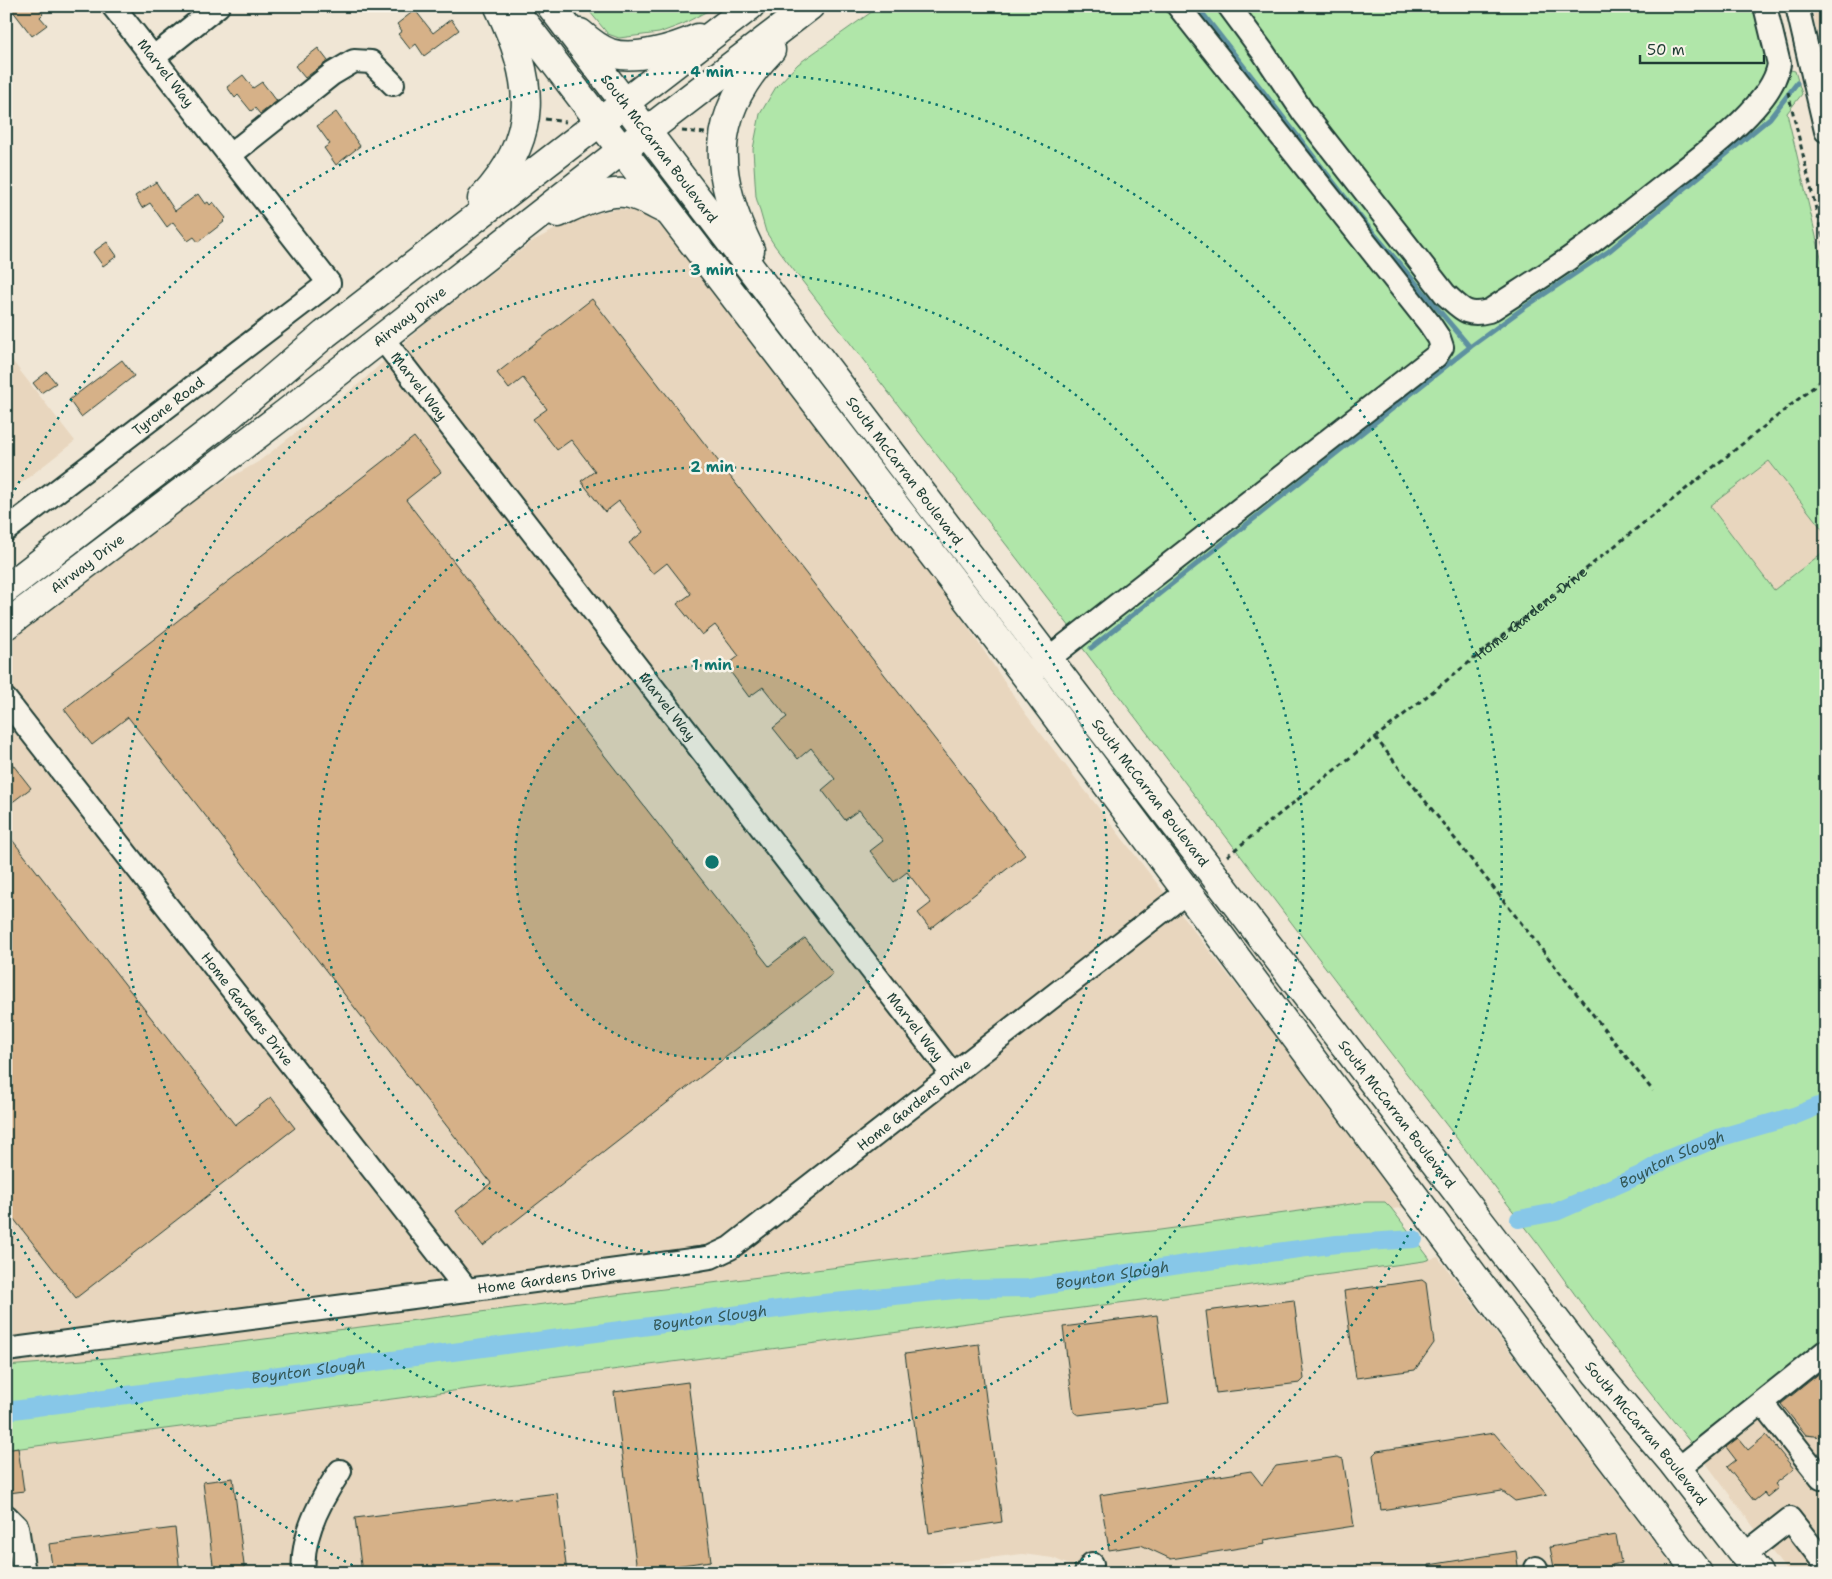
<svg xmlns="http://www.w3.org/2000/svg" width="1832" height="1579" font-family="'Shantell Sans',sans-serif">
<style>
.built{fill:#e8d6be}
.green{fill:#b0e6a9;stroke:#68926e}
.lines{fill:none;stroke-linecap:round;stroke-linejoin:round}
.stream{stroke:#5d90a0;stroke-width:5}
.canal{stroke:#87c7e8;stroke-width:18}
.building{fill:#d6b188;stroke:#1f3d34}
.minor-casing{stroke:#1f3d34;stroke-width:26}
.major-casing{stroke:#1f3d34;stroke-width:31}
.path{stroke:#1f3d34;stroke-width:3;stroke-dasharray:5 4;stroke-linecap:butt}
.minor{stroke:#f7f3e8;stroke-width:22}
.major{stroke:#f7f3e8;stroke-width:28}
.ring{fill:none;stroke:#0f766e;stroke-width:2.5;stroke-dasharray:2.5 5}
.labels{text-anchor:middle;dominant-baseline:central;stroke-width:5;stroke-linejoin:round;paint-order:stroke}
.street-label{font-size:14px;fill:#1f3d34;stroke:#f7f3e8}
.water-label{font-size:15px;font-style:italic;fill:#345958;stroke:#f7f3e8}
.centre{fill:#0f766e;stroke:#f7f3e8;stroke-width:2.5}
.ring-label{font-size:15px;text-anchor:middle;font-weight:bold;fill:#0f766e;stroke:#f7f3e8;stroke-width:5;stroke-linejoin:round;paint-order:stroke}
</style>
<rect width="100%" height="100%" fill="#f0e6d5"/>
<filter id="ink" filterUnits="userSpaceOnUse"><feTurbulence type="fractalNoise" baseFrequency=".02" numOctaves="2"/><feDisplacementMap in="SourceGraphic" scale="10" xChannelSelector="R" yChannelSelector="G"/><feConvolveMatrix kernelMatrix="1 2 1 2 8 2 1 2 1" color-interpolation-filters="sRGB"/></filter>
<g filter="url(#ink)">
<g class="built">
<path d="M 1812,6 L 1826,6 L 1826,71 L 1819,40 Z"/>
<path d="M 617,209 L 631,210 L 647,216 L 666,231 L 958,612 L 1025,713 L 1408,1207 L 6,1387 L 6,643 L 187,502 L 258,462 L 360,383 L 425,324 L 533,241 L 569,222 L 598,213 Z"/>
<path d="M 6,353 L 75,441 L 6,495 Z"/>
<path d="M 1769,461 L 1826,534 L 1826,550 L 1774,590 L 1710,506 Z"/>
<path d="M 1438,1257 L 1678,1573 L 1081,1573 L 1076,1568 L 1053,1558 L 1022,1554 L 863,1573 L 6,1573 L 6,1450 L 1172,1296 L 1424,1261 Z"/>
<path d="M 1826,1337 L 1826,1573 L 1788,1573 L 1691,1443 Z"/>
</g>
<g class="green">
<path d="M 585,6 L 717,6 L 683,24 L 659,33 L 619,38 L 608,34 Z"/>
<path d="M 880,6 L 1762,6 L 1786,69 L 1795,71 L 1802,94 L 1787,113 L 1826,279 L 1826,534 L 1769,461 L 1710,506 L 1774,590 L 1826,550 L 1826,1337 L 1691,1443 L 1599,1328 L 1540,1246 L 1383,1043 L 1078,642 L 1080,640 L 775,246 L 766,232 L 756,197 L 753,149 L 760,114 L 776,87 L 798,64 Z"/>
<path d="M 1366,1202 L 1385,1202 L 1391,1208 L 1430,1259 L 1424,1261 L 1172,1296 L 6,1450 L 6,1366 L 121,1357 L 951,1253 L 1160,1230 Z"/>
</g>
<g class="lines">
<g class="stream">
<path d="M 1197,6 L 1365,223 L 1470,347"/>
<path d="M 1091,648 L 1470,347 L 1525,307 L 1609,251 L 1770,118 L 1797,83"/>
</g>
<g class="canal">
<path id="s1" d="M 1519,1219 L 1556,1212 L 1640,1175 L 1667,1159 L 1718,1138 L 1794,1116 L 1826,1103"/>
<path id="s2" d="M 6,1411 L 824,1303 L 965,1289 L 1029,1288 L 1186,1264 L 1337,1244 L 1414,1239"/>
</g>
</g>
<g class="building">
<path d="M 9,6 L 37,6 L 43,14 L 40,17 L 47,25 L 32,36 Z"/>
<path d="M 415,10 L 433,33 L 451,19 L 459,30 L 424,56 L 416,44 L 410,49 L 398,34 L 402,31 L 397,24 Z"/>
<path d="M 318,48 L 328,61 L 305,78 L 295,66 Z"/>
<path d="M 243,75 L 253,88 L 262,82 L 277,101 L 260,114 L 255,108 L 251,111 L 238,95 L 235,98 L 227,87 Z"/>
<path d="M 336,112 L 360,146 L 336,165 L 324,148 L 330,144 L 317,126 Z"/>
<path d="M 156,182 L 175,211 L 198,194 L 205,204 L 208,202 L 210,205 L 213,202 L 226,218 L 223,221 L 224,222 L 198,242 L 194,237 L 188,241 L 173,222 L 167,227 L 150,203 L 142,208 L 135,196 Z"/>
<path d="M 107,242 L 117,256 L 103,266 L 93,252 Z"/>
<path d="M 592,299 L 1025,855 L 930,929 L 918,913 L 931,903 L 907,872 L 894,882 L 870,851 L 883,841 L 859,810 L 845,820 L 822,790 L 835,779 L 811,748 L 798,759 L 773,728 L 787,717 L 763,687 L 749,697 L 726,666 L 739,656 L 715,625 L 702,635 L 677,604 L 691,594 L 667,563 L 653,574 L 629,543 L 643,532 L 619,501 L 605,512 L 581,481 L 595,471 L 571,440 L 557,450 L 533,419 L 547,409 L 523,378 L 509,389 L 497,373 Z"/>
<path d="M 122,360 L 134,376 L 81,417 L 69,400 Z"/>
<path d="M 47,372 L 56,383 L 41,393 L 33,383 Z"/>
<path d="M 414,437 L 441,472 L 406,500 L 551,687 L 769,966 L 805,938 L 833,974 L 483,1246 L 456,1211 L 491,1183 L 201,810 L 128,717 L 92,745 L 64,709 Z"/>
<path d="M 6,756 L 31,788 L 6,807 Z"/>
<path d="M 6,832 L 235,1125 L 271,1097 L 295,1128 L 76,1298 L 6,1209 Z"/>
<path d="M 1422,1280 L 1426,1283 L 1434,1343 L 1415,1370 L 1356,1378 L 1344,1291 Z"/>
<path d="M 1294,1300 L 1304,1379 L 1300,1383 L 1216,1393 L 1206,1311 Z"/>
<path d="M 1157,1315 L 1169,1404 L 1078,1415 L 1074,1412 L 1063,1327 Z"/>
<path d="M 979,1344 L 1002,1522 L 929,1533 L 905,1354 Z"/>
<path d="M 1826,1368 L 1826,1433 L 1821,1437 L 1806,1435 L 1781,1404 Z"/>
<path d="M 688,1382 L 711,1561 L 637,1571 L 614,1392 Z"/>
<path d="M 1494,1433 L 1547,1495 L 1515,1501 L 1502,1491 L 1381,1510 L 1373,1455 L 1377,1451 Z"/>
<path d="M 1766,1435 L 1794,1469 L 1775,1484 L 1778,1488 L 1767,1497 L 1764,1493 L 1754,1501 L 1727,1467 L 1736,1460 L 1726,1447 L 1738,1438 L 1748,1450 Z"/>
<path d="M 18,1448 L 24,1491 L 9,1493 L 6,1471 L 6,1450 Z"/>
<path d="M 1337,1457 L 1343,1459 L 1354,1526 L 1264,1540 L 1265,1544 L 1171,1559 L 1141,1545 L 1109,1550 L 1100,1495 L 1251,1471 L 1262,1485 L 1276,1466 Z"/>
<path d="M 233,1478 L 245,1573 L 214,1573 L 203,1482 Z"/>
<path d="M 557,1493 L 567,1573 L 362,1573 L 355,1518 Z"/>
<path d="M 175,1528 L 180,1573 L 53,1573 L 49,1544 Z"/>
<path d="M 1616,1535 L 1621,1563 L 1612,1565 L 1613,1573 L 1555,1573 L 1550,1547 Z"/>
<path d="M 1516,1551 L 1519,1573 L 1429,1573 L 1429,1565 Z"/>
</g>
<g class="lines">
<g class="minor-casing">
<g id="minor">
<path d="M 1229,6 L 1263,52 L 1303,112 L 1445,294 C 1462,309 1466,317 1489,311 C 1521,290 1554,270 1585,247 C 1612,227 1639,205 1666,184 C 1698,158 1773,106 1779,64 L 1765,6"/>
<path d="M 1797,6 L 1826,131"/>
<path d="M 154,57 L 218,6"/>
<path d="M 230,155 L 332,74 L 354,61 L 371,62 L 393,84"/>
<path id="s4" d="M 382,338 L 953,1075"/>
<path id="s5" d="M 6,530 L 329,283 L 113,6"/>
<path d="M 1035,669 L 1436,356 L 1442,347 L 1439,338 L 1429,323 L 1178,6"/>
<path id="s6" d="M 6,700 L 467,1290 L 699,1259 L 711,1257 L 730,1248 L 1188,891"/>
<path d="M 6,1350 L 467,1290"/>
<path d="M 1762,1403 L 1821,1478"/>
<path d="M 1678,1469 L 1826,1351"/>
<path d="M 6,1516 L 17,1527 L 24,1573"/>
<path d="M 1744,1555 L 1790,1519 L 1826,1565"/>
<path d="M 1536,1568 L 1537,1573"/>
<path d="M 304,1573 C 300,1538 321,1499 340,1471"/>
<path d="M 1086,1573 L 1092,1564"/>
</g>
</g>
<g class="major-casing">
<g id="major">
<path d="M 511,6 L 1026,676 L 1541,1366 L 1698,1573"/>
<path id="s7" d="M 551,6 L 1048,659 L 1597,1374 L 1672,1462 L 1758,1573"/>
<path d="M 580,33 C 589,41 599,49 610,53 C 635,61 675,48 698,38"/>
<path d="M 482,199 C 541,136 534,80 499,7"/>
<path d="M 558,213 C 578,204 602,191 625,193 C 639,195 655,205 668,211"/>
<path d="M 750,250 C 713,174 708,115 771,50"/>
<path d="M 6,589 L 222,422 L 325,334 L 750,6"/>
<path id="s8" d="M 6,625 L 286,413 L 622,150 L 810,6"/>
</g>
</g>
<g class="path">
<path d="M 1788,92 L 1826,251"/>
<path d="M 545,119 L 566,122"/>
<path d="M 682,131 L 705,133"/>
<path d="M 1375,737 L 1653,1091"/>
<path id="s3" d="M 1227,856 L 1826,377"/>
</g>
<use href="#minor" class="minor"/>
<use href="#major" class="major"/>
</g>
</g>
<circle cx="712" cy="862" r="197" fill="#0f766e" fill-opacity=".12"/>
<g class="ring">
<circle cx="712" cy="862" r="197"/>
<circle cx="712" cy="862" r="395"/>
<circle cx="712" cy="862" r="592"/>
<path d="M366 1572A790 790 0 0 1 8 1221M8 503A790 790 0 1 1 1058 1572"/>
</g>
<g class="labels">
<g class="street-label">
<text transform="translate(166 73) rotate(52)">Marvel Way</text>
<text stroke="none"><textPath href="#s7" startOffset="179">South McCarran Boulevard</textPath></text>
<text stroke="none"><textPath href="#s8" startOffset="508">Airway Drive</textPath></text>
<text stroke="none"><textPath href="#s4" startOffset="61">Marvel Way</textPath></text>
<text stroke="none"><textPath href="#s5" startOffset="204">Tyrone Road</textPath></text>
<text stroke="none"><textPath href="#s7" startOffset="584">South McCarran Boulevard</textPath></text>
<text stroke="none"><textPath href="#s8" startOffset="102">Airway Drive</textPath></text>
<text stroke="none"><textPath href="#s3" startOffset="389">Home Gardens Drive</textPath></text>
<text stroke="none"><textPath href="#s4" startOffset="466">Marvel Way</textPath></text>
<text stroke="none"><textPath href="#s7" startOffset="989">South McCarran Boulevard</textPath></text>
<text stroke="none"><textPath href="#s6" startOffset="392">Home Gardens Drive</textPath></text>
<text stroke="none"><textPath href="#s4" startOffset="871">Marvel Way</textPath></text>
<text stroke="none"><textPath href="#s6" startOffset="1249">Home Gardens Drive</textPath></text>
<text stroke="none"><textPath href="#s7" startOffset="1394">South McCarran Boulevard</textPath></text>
<text stroke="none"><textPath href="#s6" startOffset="829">Home Gardens Drive</textPath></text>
<text stroke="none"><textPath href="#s7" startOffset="1799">South McCarran Boulevard</textPath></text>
</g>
<g class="water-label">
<text stroke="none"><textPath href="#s1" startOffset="165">Boynton Slough</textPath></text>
<text stroke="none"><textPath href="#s2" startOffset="1115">Boynton Slough</textPath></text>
<text stroke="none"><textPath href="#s2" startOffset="710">Boynton Slough</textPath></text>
<text stroke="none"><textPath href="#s2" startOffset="305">Boynton Slough</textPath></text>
</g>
</g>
<circle cx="712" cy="862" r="8" class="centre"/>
<g class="ring-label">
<text x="712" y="77">4 min</text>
<text x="712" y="275">3 min</text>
<text x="712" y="472">2 min</text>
<text x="712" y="670">1 min</text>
</g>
<rect width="1832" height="1579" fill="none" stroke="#f7f3e8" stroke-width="25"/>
<rect x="12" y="12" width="1807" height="1554" fill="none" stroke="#1f3d34" stroke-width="2" filter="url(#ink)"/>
<path d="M1640 55v8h124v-8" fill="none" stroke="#1f3d34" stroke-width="2.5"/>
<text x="1647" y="55" font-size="15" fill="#1f3d34" stroke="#f7f3e8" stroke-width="4" paint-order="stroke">50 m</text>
</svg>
